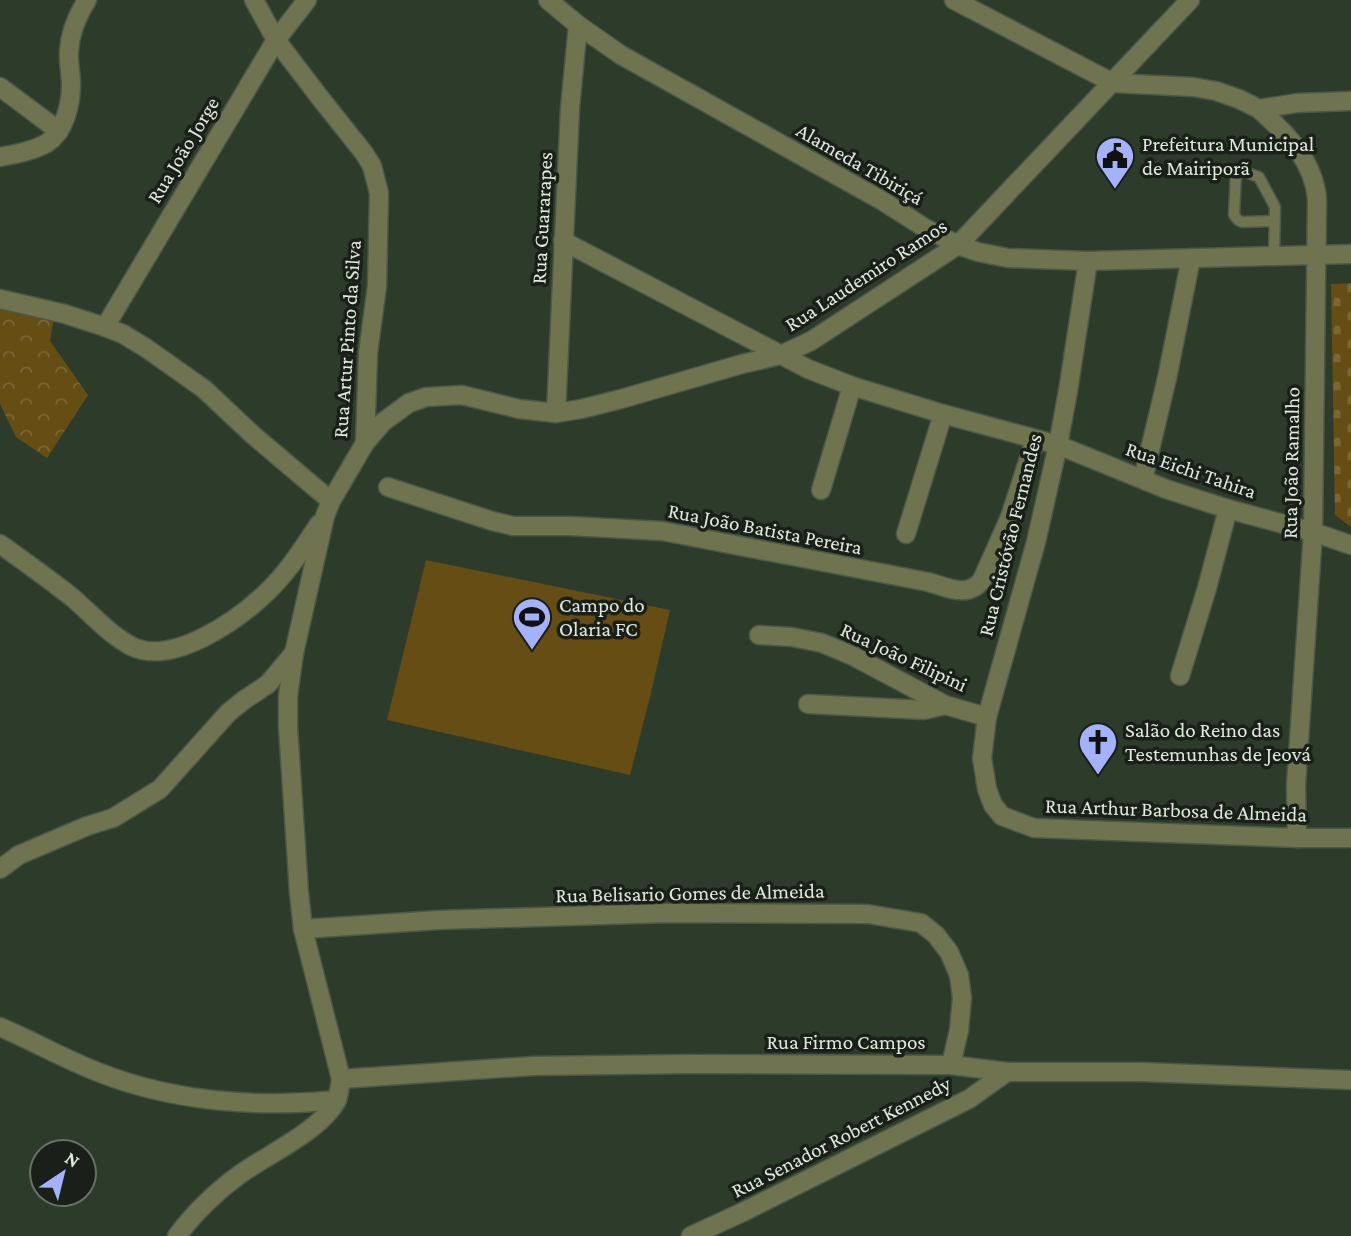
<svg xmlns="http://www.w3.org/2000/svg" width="1351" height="1236" font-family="'Crimson Pro',serif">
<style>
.forest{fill:url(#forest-crowns)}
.cemetery{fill:url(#cemetery-stones)}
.garden{fill:#654d14}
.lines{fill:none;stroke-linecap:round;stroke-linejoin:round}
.service-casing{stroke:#4a5847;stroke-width:13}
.minor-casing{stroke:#4a5847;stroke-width:21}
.service{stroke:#707350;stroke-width:10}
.minor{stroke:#707350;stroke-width:18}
.labels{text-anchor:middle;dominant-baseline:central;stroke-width:7;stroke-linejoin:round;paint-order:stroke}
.poi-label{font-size:21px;fill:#e0e9de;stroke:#1a2019;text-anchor:start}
.street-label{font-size:21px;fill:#e0e9de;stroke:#1a2019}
</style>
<defs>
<pattern id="forest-crowns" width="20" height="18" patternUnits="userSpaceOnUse" patternTransform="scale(1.75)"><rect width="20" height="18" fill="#654d14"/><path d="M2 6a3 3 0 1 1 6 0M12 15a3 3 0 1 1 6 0" fill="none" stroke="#7b6736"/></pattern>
<pattern id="cemetery-stones" width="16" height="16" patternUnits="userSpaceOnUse" patternTransform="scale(1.75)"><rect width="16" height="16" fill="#654d14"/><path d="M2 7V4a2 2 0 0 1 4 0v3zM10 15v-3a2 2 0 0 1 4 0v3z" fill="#7b6736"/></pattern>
</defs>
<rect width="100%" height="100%" fill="#2d3c2a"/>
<path class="forest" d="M 0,304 L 54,318 L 50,341 L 88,395 L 47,458 L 16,437 L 0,404 Z"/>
<path class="cemetery" d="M 1351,283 L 1351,527 L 1335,515 L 1331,284 Z"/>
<path class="garden" d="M 426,560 L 670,610 L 651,693 L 630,775 L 387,720 Z"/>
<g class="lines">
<g class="service-casing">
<path id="service" d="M 1274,257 L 1275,207 L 1259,177 L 1245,172 L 1236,173 L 1234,215 L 1238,220 L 1242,222 L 1275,221"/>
</g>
<g class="minor-casing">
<g id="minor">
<path d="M 548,0 L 578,25 L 621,55 L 881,200 L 925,228 L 958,245 L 978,252 L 1008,258 L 1088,261 L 1351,254"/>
<path d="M 954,0 L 1113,83 L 1193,87 L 1216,91 L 1239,99 L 1259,109 L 1297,103 L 1351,101"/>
<path d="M 0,87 L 59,131"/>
<path d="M 1259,109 C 1286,133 1314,161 1317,199 L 1313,532 L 1296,785 L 1297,838"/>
<path d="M 0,157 C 16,154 33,151 47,143 C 65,131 71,104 71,84 C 71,73 68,62 69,51 C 70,32 77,16 87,0"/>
<path d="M 563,241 L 808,369 L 852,386 L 943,414 L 1058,445 L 1166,489 L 1228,509 L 1313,532 L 1351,545"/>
<path d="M 1088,261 L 1068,391 L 1058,445 L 1036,542 L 987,717 L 982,758 L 987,789 L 993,805 L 1002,816 L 1034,828 L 1297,838 L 1351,838"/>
<path d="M 0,299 L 65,314 L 105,327 L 123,334 L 146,348 L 204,389 L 253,435 L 331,501"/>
<path d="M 105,327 L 276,40 L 307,0"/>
<path d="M 556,413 L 570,108 L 578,25"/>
<path d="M 365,443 L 383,422 L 409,403 L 426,397 L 462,395 L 519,409 L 556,413 L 581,409 L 621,399 L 742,364 L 781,355 L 811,341 L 958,245 L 1190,0"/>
<path d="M 1143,479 L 1167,378 L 1191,258"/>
<path d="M 388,487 L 492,521 L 513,526 L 570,526 L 662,531 L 928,582 C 947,587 968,599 982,580 L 1010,517 L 1035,440"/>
<path d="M 821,490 L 852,386"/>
<path d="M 906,534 L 943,414"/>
<path d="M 0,544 C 25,562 49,579 73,598 C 91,614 109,634 131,646 C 172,667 238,620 267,592 C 288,572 303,548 319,524"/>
<path d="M 759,635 L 792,637 L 822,643 L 853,656 L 945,705 L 987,717"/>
<path d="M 1180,676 L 1207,588 L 1228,509"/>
<path d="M 808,704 L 924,710 L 945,705"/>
<path d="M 0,869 L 19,855 L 87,826 L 113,818 L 160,789 L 228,713 L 244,700 L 268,684 L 294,653"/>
<path d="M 303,929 L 439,920 L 668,913 L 868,914 L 921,923 L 936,935 L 949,952 L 959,975 L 962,998 L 959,1030 L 951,1065"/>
<path d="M 0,1027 C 35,1042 68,1061 103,1074 C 176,1102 260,1108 337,1100"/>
<path d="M 341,1079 L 533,1066 L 691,1064 L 951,1065 L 1007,1072 L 1141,1072 L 1351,1080"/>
<path d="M 177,1236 C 194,1213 216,1192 239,1175 C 265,1156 322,1130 337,1100 C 339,1094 340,1085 341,1079 L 303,929 L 299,893 L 288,727 L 288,696 L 294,653 L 325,516 L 331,501 L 365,443 L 368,353 L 377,286 L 379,193 L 372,166 L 364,153 L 321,99 L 276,40 L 254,0"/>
<path d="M 691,1236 L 745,1211 L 969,1099 L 1007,1072"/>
</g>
</g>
<use href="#service" class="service"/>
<use href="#minor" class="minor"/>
</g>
<defs>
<g id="civic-pin" transform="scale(2.0125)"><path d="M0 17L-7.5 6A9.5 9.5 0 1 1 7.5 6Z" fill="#a4b2fc" stroke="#1a2019"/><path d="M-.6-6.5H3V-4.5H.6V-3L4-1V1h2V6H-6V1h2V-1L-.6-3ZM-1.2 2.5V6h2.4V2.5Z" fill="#111"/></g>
<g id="stadium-pin" transform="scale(2.0125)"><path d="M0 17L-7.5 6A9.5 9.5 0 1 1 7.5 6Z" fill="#a4b2fc" stroke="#1a2019"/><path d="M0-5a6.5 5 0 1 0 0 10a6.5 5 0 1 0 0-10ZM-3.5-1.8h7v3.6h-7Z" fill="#111"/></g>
<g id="church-pin" transform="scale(2.0125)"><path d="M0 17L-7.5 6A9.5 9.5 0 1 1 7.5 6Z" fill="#a4b2fc" stroke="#1a2019"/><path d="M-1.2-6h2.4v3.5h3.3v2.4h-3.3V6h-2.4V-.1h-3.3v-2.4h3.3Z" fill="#111"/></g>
</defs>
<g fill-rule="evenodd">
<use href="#civic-pin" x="1115" y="156"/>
<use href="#stadium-pin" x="532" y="617"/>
<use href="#church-pin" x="1098" y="742"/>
</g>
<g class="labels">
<g class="poi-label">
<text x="1142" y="144">Prefeitura Municipal<tspan x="1142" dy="24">de Mairiporã</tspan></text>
<text x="559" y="605">Campo do<tspan x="559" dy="24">Olaria FC</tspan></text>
<text x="1125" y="730">Salão do Reino das<tspan x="1125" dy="24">Testemunhas de Jeová</tspan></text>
</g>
<g class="street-label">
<text transform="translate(183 150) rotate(-59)">Rua João Jorge</text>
<text transform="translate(860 164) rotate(30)">Alameda Tibiriçá</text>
<text transform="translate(542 218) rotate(-87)">Rua Guararapes</text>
<text transform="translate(866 275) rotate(-33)">Rua Laudemiro Ramos</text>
<text transform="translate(347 339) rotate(-86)">Rua Artur Pinto da Silva</text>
<text transform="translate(1291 463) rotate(-89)">Rua João Ramalho</text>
<text transform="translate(1191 470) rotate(19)">Rua Eichi Tahira</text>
<text transform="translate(765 529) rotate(11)">Rua João Batista Pereira</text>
<text transform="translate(1010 535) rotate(-76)">Rua Cristóvão Fernandes</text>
<text transform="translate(904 657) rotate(25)">Rua João Filipini</text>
<text transform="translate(1176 810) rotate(2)">Rua Arthur Barbosa de Almeida</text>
<text transform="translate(690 893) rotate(-1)">Rua Belisario Gomes de Almeida</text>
<text x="846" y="1042">Rua Firmo Campos</text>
<text transform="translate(841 1137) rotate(-27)">Rua Senador Robert Kennedy</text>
</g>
</g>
<g transform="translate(63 1173) rotate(35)"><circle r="33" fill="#1a2019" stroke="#697068" stroke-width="2"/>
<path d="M0-5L12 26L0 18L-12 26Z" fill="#a4b2fc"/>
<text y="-10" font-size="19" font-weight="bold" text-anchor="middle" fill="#e0e9de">N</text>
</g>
</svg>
